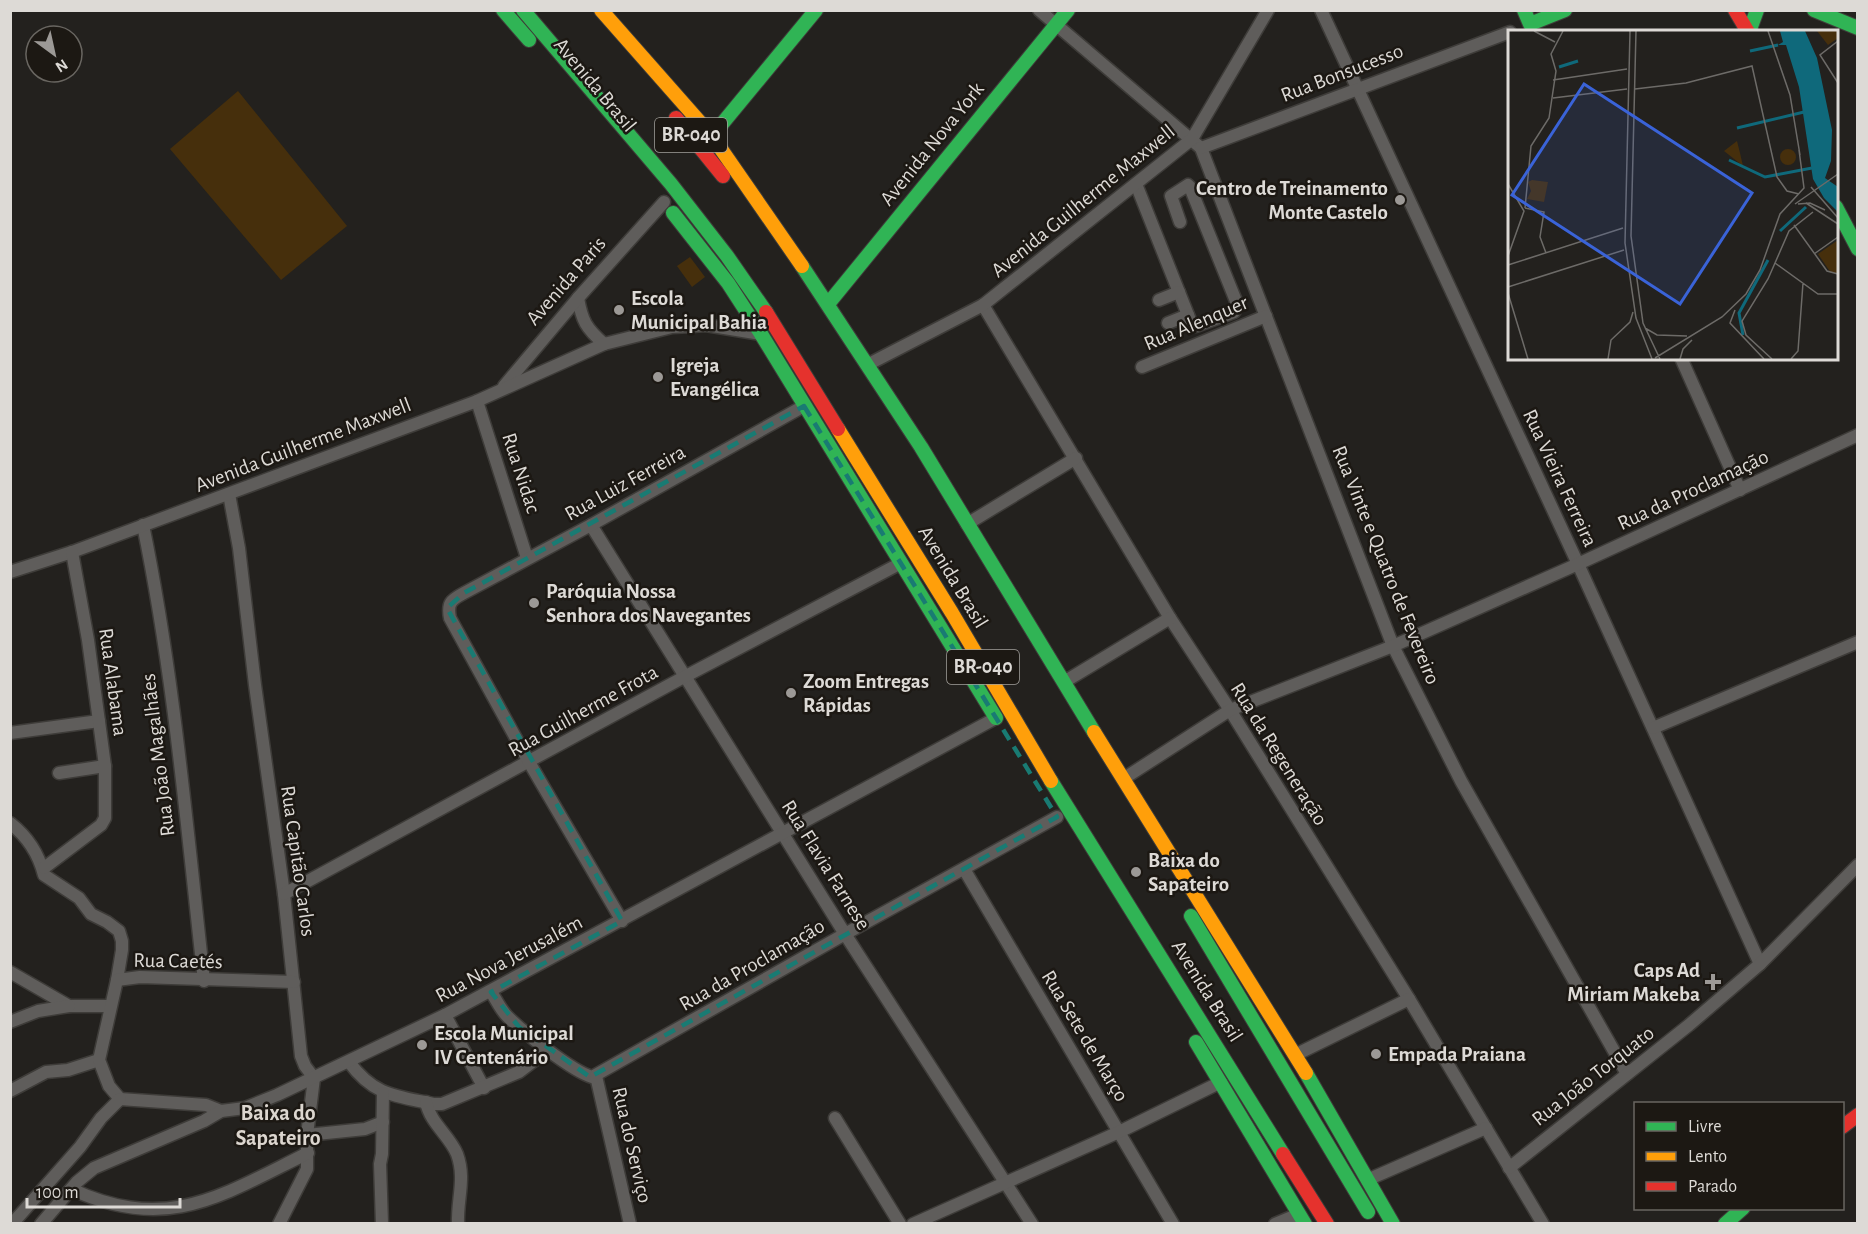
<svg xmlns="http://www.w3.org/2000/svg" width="1868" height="1234" font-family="'Alegreya Sans',sans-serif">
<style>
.green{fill:#462f0c}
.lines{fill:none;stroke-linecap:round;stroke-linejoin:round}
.street-casing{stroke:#3e3c39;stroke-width:15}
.fast-casing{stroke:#3e3c39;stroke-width:16}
.slow-casing{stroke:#3e3c39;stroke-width:16}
.jam-casing{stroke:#3e3c39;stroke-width:16}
.street{stroke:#5f5d5b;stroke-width:12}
.fast{stroke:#30b455;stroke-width:14}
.slow{stroke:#ff9f0a;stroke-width:14}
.jam{stroke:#e5322d;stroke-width:14}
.marked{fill:none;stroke:#197b73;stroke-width:4.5;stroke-dasharray:12 8;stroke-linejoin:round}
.poi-dot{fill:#9c9996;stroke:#1c1813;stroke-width:2}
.labels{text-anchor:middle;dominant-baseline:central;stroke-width:5;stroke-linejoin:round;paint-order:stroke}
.shield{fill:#1c1813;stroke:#a3a09c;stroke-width:1.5}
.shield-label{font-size:20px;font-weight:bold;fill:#dddad6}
.street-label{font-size:21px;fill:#dddad6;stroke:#1c1813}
.poi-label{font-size:21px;font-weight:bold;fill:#dddad6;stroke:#1c1813;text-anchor:start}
.neighbourhood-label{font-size:22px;font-weight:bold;fill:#dcd6cf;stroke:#1c1813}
.inset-river{fill:none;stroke:#0f697b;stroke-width:3}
.inset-road{fill:none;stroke:#6d6b68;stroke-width:1.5}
.view{fill:#3a63d8;fill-opacity:0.15;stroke:#3a63d8;stroke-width:3}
.inset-edge{fill:none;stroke:#dddad6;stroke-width:3}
</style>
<rect width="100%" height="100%" fill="#23211e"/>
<g class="green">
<path d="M 238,91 L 347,226 L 281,280 L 170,149 Z"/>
<path d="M 690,257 L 705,277 L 692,287 L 677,266 Z"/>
</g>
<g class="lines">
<g class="street-casing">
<g id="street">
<path d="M 1039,10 L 1201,148 L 1393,646 L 1461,781 L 1627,1074"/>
<path d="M 1321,10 L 1578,564 L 1760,964"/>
<path d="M 1201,148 L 1510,32"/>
<path d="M 1136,184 L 1192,325 L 1196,326 L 1234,312 L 1238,306 L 1190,187 L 1188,185 L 1171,196 L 1180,222"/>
<path d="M 578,298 C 582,321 586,328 604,344"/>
<path d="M 1159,300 L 1179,292"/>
<path d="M 983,305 L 1170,618 L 1230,710 L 1409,999 L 1543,1224"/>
<path d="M 1168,323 L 1188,315"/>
<path d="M 1681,358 L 1740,490"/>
<path d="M 867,365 L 983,305 L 1192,139 L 1268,10"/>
<path d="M 1142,367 L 1266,316"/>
<path d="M 504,386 L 578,298 L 664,202"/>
<path d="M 477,401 L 527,558"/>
<path d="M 229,494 L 239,548 L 255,685 L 284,894 L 301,1056 L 305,1066 L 314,1078 L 307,1135 L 307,1169 L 279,1224"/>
<path d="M 967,524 L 1076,458"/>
<path d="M 143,525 C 174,675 187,829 204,981"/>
<path d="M 591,525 L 845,934 L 1032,1224"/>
<path d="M 10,572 L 72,552 L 477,401 L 604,344 L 672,327 L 692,326 L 706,325 L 761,334"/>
<path d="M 1064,682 L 1170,618"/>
<path d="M 1653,728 L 1858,642"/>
<path d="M 10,733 L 99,721"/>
<path d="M 59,773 L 105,766"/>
<path d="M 1123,779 L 1230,710 L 1393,646 L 1578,564 L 1858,435"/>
<path d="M 10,823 C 28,837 39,855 44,875 L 79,898 L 91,914 L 107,922 L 119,931 L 122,941 L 122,950 L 117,980"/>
<path d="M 44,868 L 101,825 L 105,818 L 105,766 L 88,640 L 72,552"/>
<path d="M 964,869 L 1173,1224"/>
<path d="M 284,894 L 684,677 L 901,563"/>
<path d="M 622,921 L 529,762 L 450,618 C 447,603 451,600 464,593 L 591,525 L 804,406"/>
<path d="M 10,972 L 69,1006 L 110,1006"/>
<path d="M 491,992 C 496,999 500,1009 507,1016 C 523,1032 572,1071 592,1077 L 845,934 L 1057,817"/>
<path d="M 445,1015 L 484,1088"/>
<path d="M 10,1022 L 38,1011 L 69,1006"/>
<path d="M 1295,1055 L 1409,999"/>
<path d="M 349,1062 C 374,1096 396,1096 434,1104 L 442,1104 L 519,1072 L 536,1059 L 545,1046"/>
<path d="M 596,1076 L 630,1224"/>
<path d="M 10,1091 L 46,1072 L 68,1070 L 99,1060"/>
<path d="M 120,1099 L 109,1086 L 99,1060 L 117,980 L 140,977 L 294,982"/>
<path d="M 120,1099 L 206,1105 L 221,1111"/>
<path d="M 426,1102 C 430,1123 449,1135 457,1154 C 466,1179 457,1198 458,1224"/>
<path d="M 835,1118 L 900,1224"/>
<path d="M 307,1135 L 365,1129 L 383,1122"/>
<path d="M 1509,1168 L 1689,1025 L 1760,964 L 1858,865"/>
<path d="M 1367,1180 L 1486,1128"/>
<path d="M 71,1189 C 168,1234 222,1195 308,1153"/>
<path d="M 12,1224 L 80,1147 L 101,1118 L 120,1099"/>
<path d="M 41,1224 L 77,1182 L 94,1168 L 204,1121 L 221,1111 L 245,1108 L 277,1095 L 445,1015 L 996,718"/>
<path d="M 382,1224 L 380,1164 L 382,1154 L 383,1093"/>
<path d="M 913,1224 L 1119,1132 L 1221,1082"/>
<path d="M 1275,1224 L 1299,1214"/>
</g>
</g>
<g class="fast-casing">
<g id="fast">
<path d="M 503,10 L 529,40"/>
<path d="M 523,10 L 671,184 L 727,256 L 766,312"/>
<path d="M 1524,10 L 1530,24 L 1565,10"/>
<path d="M 1814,10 L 1858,28"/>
<path d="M 1749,32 L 1757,10"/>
<path d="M 712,136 L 816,10"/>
<path d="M 1836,207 L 1858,249"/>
<path d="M 673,213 L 728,283 L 761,334 L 996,718"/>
<path d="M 802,266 L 921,447 L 1094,732"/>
<path d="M 828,304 L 1068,10"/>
<path d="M 1051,781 L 1283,1154"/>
<path d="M 1191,916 L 1368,1212"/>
<path d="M 1196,1042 L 1305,1224"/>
<path d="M 1306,1073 L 1393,1224"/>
<path d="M 1725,1224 L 1743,1208"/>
</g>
</g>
<g class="slow-casing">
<g id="slow">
<path d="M 601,10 L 712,136 L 802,266"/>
<path d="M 838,429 L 952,613 L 1051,781"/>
<path d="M 1094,732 L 1306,1073"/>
</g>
</g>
<g class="jam-casing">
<g id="jam">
<path d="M 1735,10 L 1748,32"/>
<path d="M 676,118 L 723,176"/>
<path d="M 766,312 L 838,429"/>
<path d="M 1842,1127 L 1858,1115"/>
<path d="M 1283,1154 L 1327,1224"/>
</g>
</g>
<use href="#street" class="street"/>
<use href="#fast" class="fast"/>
<use href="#slow" class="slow"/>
<use href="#jam" class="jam"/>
</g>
<path class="marked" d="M 804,406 L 1057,817 L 590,1077 L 519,1027 L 491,992 L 622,921 L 447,608 L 464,593 Z"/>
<g class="poi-dot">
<circle cx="1400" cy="200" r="6"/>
<circle cx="619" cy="310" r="6"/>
<circle cx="658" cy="377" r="6"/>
<circle cx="534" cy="603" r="6"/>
<circle cx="791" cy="693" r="6"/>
<circle cx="1136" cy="872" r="6"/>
<path d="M1710 973h6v6h6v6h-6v6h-6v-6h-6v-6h6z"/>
<circle cx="422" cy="1045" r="6"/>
<circle cx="1376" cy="1054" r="6"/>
</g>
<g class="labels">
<g class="shield">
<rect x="655" y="118" width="72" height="34" rx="4.5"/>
<rect x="947" y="650" width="72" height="34" rx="4.5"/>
</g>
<g class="shield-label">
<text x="691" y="135">BR-040</text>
<text x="983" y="667">BR-040</text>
</g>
<g class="street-label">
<text transform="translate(1342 73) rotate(-21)">Rua Bonsucesso</text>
<text transform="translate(595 85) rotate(50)">Avenida Brasil</text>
<text transform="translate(932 144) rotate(-51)">Avenida Nova York</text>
<text transform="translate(1083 201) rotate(-39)">Avenida Guilherme Maxwell</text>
<text transform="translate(566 281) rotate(-49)">Avenida Paris</text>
<text transform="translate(1196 323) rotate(-23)">Rua Alenquer</text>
<text transform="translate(303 445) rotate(-21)">Avenida Guilherme Maxwell</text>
<text transform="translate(521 473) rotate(72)">Rua Nidac</text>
<text transform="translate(1560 478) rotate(65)">Rua Vieira Ferreira</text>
<text transform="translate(625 483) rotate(-29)">Rua Luiz Ferreira</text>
<text transform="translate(1693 490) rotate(-25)">Rua da Proclamação</text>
<text transform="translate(1386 565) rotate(68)">Rua Vinte e Quatro de Fevereiro</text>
<text transform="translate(953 577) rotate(59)">Avenida Brasil</text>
<text transform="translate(113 682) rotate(82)">Rua Alabama</text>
<text transform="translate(583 711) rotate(-29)">Rua Guilherme Frota</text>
<text transform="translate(1279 754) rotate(58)">Rua da Regeneração</text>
<text transform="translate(158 755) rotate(-97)">Rua João Magalhães</text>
<text transform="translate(298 861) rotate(82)">Rua Capitão Carlos</text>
<text transform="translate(826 865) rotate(58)">Rua Flavia Farnese</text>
<text transform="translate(509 959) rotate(-28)">Rua Nova Jerusalém</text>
<text transform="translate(178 961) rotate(1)">Rua Caetés</text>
<text transform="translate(752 965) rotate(-30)">Rua da Proclamação</text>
<text transform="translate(1207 991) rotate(58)">Avenida Brasil</text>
<text transform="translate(1085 1036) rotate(59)">Rua Sete de Março</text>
<text transform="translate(1593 1076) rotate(-38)">Rua João Torquato</text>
<text transform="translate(632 1145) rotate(77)">Rua do Serviço</text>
</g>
<g class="poi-label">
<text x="1388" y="188" text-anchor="end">Centro de Treinamento<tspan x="1388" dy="24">Monte Castelo</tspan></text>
<text x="631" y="298">Escola<tspan x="631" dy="24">Municipal Bahia</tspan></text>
<text x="670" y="365">Igreja<tspan x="670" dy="24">Evangélica</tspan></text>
<text x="546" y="591">Paróquia Nossa<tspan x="546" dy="24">Senhora dos Navegantes</tspan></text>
<text x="803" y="681">Zoom Entregas<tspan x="803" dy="24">Rápidas</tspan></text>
<text x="1148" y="860">Baixa do<tspan x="1148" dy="24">Sapateiro</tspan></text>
<text x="1700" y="970" text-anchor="end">Caps Ad<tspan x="1700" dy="24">Miriam Makeba</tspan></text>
<text x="434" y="1033">Escola Municipal<tspan x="434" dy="24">IV Centenário</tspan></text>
<text x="1388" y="1054">Empada Praiana</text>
</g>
<g class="neighbourhood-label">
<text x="278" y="1113">Baixa do<tspan x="278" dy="25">Sapateiro</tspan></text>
</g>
</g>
<g transform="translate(1508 30)">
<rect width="330" height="330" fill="#23211e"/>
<path d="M 309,1 L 330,1 L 330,8 L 320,15 ZM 229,111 L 232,123 L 235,136 L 216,121 ZM272 127a8 8 0 1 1 16 0a8 8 0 1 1-16 0ZM 24,150 L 40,152 L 36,172 L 19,169 L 23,161 L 20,152 ZM 330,210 L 330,243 L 323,243 L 310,224 Z" fill="#462f0c"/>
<path d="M 272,1 L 297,1 L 309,28 L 324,100 L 323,131 L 317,148 L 330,157 L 330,182 L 316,168 L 305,149 L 291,57 L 278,15 L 270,15 L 275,12 Z" fill="#0f697b"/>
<path class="inset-river" d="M 242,21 L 270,15M 51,37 L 70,31M 229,98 L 296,82M 221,130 L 257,147 L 304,138M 272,201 L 298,177M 235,305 L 231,283 L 260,230"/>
<path class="inset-road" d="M 26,1 L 47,12M 122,1 L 117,213 L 128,288 L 144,329M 128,1 L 123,206 L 135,293 L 152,329M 260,1 L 282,65 L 292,125M 330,11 L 312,25 L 330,53M 45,50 L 119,39M 127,59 L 178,53 L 244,36 L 269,147 L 279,161 L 291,164M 45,68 L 119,59M 0,154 L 16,181 L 0,226M 303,157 L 330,188M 298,173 L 330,194M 287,174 L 330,144M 290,174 L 302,173 L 317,180M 17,178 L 23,116 L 41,88 L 48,41 L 43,24 L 55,1M 17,178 L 36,182 L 32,207 L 38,223M 286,195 L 319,241 L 330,244M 306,224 L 330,207M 267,233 L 310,264 L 330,264M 0,235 L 115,198M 0,257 L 116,220M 0,263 L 20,329M 227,280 L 222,293 L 256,329M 137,298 L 149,305 L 179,306M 147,328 L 214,287 L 238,264 L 252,240 L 272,184 L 296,158 L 291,120M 100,329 L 103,310 L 122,292 L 125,282M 172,329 L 175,319 L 184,310M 264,329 L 238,305 L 234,291 L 260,249 L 281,201 L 305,182M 283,329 L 290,321 L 295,253"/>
<path class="view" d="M 76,54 L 244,163 L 172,274 L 4,165 Z"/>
<rect width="330" height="330" class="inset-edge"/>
</g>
<rect width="1868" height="1234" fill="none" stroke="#dddad6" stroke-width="24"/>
<rect x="1634" y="1102" width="210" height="108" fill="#1c1813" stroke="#696661" stroke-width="1.5"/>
<rect x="1646" y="1122" width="30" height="9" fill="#30b455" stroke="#696661" stroke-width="1.5"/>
<text x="1688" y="1132" font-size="18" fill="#dddad6">Livre</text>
<rect x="1646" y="1152" width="30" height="9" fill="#ff9f0a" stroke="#696661" stroke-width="1.5"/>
<text x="1688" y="1162" font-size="18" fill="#dddad6">Lento</text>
<rect x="1646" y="1182" width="30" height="9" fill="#e5322d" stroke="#696661" stroke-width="1.5"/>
<text x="1688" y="1192" font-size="18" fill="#dddad6">Parado</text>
<g transform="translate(54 54) rotate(147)"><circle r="28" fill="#1c1813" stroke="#696661" stroke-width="1.5"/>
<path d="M0-4.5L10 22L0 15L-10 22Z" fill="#9c9996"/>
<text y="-9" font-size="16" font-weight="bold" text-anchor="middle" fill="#dddad6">N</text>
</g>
<path d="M27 1198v9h153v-9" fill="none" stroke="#dddad6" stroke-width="3"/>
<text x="36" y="1198" font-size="18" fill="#dddad6" stroke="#1c1813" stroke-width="4.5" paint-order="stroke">100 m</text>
</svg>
